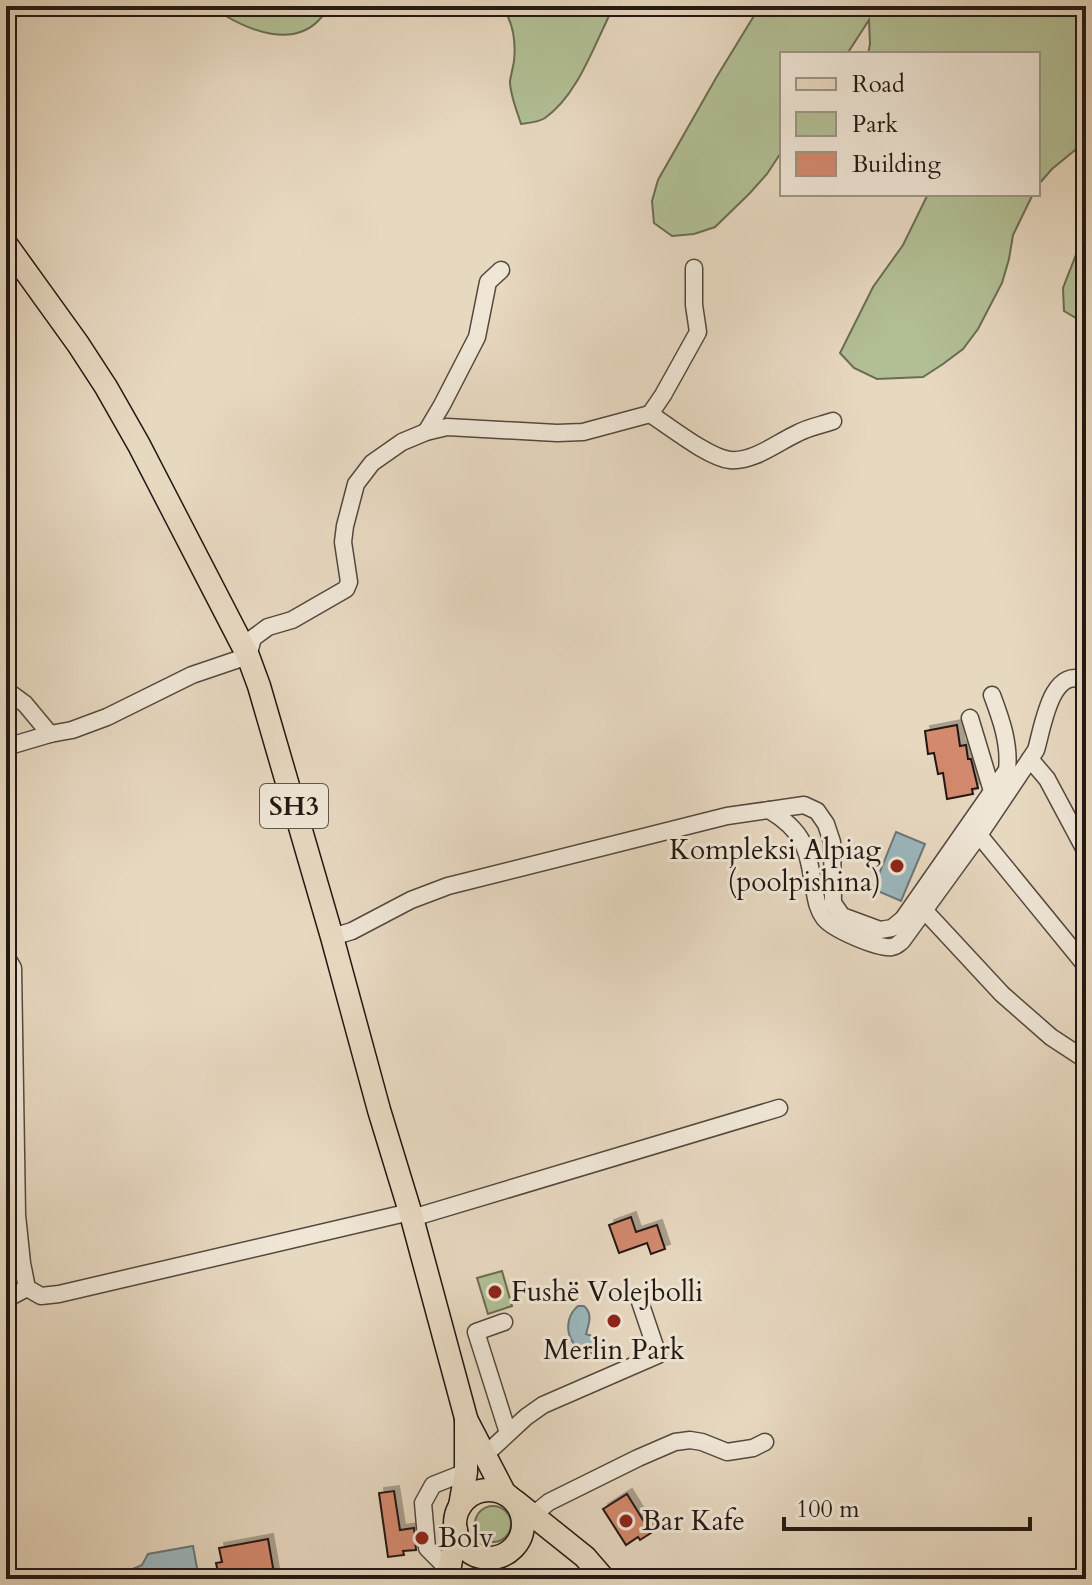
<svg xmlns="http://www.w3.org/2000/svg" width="1092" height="1585" font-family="Cardo,serif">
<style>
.green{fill:#b2bf95;stroke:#6a6c54;stroke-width:2}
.water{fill:#9bb7bd;stroke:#6b7779;stroke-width:2}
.building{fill:#d3896d;stroke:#231813;stroke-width:2;filter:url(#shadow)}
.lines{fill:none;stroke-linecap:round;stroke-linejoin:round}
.minor-casing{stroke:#54483e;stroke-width:19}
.major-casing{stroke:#231813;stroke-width:25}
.minor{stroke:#efe6d6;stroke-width:16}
.major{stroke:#e7d8c0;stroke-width:22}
.poi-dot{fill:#8f2418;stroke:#efe6d6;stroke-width:3}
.labels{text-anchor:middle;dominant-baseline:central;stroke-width:6;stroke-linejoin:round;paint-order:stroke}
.shield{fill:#efe6d6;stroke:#60564e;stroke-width:2}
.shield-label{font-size:26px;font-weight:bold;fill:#231813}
.poi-label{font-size:28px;fill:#231813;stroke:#efe6d6;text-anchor:start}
</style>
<defs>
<filter id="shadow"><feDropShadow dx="5" dy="-5" stdDeviation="0" flood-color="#0004"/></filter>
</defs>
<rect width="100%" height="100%" fill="#e7d8c0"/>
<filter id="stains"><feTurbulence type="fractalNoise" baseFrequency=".0025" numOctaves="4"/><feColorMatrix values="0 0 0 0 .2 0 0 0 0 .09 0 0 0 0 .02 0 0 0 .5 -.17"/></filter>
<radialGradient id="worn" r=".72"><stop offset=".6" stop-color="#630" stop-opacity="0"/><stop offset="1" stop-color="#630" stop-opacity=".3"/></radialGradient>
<g class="green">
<path d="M 222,6 L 329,6 C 327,12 323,16 318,21 C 292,47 251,31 224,15 Z"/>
<path d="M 502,6 L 614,6 C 595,42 579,94 545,118 C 539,122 529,123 521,124 C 517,111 510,95 510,81 C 511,74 513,68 514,61 C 516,42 513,22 502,6 Z"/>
<path d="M 760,6 L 1086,6 L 1086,141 L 1052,169 L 1038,185 L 1038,54 L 868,54 L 870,44 L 869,20 L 847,54 L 782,54 L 782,151 L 767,174 L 750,193 L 715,227 L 694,234 L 672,236 L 654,223 L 652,201 L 658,180 L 716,78 Z"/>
<path d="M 928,194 L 1033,194 L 1013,235 L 1009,259 L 1002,283 L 978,329 L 963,349 L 943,364 L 923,377 L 877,379 L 854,368 L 840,353 L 873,287 L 903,245 Z"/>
<path d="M 1086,229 L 1086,324 L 1064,311 L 1063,288 Z"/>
<path d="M 502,1271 L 512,1306 L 488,1314 L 477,1278 Z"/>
<circle cx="493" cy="1524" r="18"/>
</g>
<g class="water">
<path d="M 896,832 L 925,844 L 901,901 L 873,889 Z"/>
<path d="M 578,1306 L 584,1306 C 593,1314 589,1323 586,1334 L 595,1337 L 600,1343 L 595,1353 C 569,1354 559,1322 578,1306 Z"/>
<path d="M 193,1546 L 199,1579 L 124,1579 L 128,1571 L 142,1565 L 148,1554 Z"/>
</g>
<g class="building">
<path d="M 957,725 L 960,746 L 966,745 L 968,759 L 971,759 L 978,788 L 972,789 L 973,794 L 947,799 L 943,773 L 938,774 L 934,753 L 928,754 L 925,731 Z"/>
<path d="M 631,1217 L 636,1232 L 657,1225 L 665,1249 L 651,1254 L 647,1243 L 619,1253 L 609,1225 Z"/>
<path d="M 394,1491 L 400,1530 L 414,1528 L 416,1550 L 403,1551 L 404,1555 L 388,1557 L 379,1493 Z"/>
<path d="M 627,1494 L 651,1533 L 640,1540 L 638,1537 L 626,1545 L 603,1509 Z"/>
<path d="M 268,1539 L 275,1579 L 225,1579 L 225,1576 L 219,1577 L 216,1563 L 222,1562 L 219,1548 Z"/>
</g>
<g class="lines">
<g class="minor-casing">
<g id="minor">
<path d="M 650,414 L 663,395 L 698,332 L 694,305 L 694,268"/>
<path d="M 426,432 L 442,405 L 477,337 L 488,282 L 501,270"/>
<path d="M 6,690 L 25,704 L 50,734"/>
<path d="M 970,718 L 992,791"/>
<path d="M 6,747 L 50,734 L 72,730 L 107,717 L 192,675 L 248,656 L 253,638 L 268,627 L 292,620 L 346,589 L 349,582 L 343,542 L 345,526 L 356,484 L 372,463 L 402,442 L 426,432 L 447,427 L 557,433 L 583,432 L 650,414 C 669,426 709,458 730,460 C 754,462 778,442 798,433 C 809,427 822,425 833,421"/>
<path d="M 1030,759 L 1047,779 L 1086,852"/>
<path d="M 769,810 C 805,832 807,848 814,888 C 816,898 817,909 824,918 C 832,929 878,949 892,947 C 897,946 898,944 902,941 L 979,835 L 1030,759 L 1036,750 C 1043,727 1051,664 1086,681"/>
<path d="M 979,835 L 1086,966"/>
<path d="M 924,910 L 1002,994 L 1051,1037 L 1086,1060"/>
<path d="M 332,937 L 352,931 L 411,900 L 448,886 L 727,816 L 804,805 L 817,811 L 826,824 L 832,842 L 833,903 L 842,916 L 880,930 L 892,928 L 903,919 L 1007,770 C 1010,744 1001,719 992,695"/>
<path d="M 6,956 L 13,968 L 17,1215 L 22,1263 L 27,1288 L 41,1296 L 59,1294 L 410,1212"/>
<path d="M 412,1218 L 779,1108"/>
<path d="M 6,1301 L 10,1297 L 27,1288"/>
<path d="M 504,1322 L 476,1332 L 508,1433"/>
<path d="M 486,1454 L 526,1417 L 543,1405 L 658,1355 L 638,1296"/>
<path d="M 533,1515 L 549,1502 L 638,1458 L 675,1442 L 690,1440 L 702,1442 L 727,1452 L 753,1448 L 765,1442"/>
<path d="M 450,1566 L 441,1562 L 427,1548 L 423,1503 L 433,1485 L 466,1472"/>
</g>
</g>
<g class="major-casing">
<g id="major">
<path d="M 6,244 L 78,344 L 106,387 L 139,445 L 248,656 L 259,686 L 332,937 L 379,1110 L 412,1218 L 466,1418 L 466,1472 L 460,1506"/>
<path d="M 466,1419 L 505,1494"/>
<circle cx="489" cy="1524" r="34"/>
<path d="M 515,1501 L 585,1557 L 604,1579"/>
<path d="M 446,1579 L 450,1566 L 456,1530"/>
</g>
</g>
<use href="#minor" class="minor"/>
<use href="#major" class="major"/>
</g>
<g class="poi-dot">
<circle cx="897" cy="866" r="8"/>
<circle cx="495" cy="1292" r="8"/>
<circle cx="614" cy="1321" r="8"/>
<circle cx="626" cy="1521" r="8"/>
<circle cx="422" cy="1538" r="8"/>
</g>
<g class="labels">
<rect class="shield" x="260" y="784" width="68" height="44" rx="6"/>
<g class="shield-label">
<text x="294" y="806">SH3</text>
</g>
<g class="poi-label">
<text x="881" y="850" text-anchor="end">Kompleksi Alpiag<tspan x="881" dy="32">(poolpishina)</tspan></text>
<text x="511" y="1292">Fushë Volejbolli</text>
<text x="614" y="1350" text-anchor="middle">Merlin Park</text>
<text x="642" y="1521">Bar Kafe</text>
<text x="438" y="1538">Bolv</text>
</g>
</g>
<rect width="1092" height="1585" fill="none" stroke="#e7d8c0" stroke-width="32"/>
<rect x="8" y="8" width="1076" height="1569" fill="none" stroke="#231813" stroke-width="4"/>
<rect x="16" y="16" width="1060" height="1553" fill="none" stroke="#231813" stroke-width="2"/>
<rect x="780" y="52" width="260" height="144" fill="#efe6d6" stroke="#9d9488" stroke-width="2"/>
<rect x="796" y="78" width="40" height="12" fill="#e7d8c0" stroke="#9d9488" stroke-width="2"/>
<text x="852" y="92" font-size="24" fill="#231813">Road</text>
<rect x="796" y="112" width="40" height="24" fill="#b2bf95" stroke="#9d9488" stroke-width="2"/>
<text x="852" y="132" font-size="24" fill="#231813">Park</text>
<rect x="796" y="152" width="40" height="24" fill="#d3896d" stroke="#9d9488" stroke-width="2"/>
<text x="852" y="172" font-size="24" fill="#231813">Building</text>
<path d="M784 1517v12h246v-12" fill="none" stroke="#231813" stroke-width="4"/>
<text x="796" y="1517" font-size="24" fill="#231813" stroke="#efe6d6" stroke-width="6" paint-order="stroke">100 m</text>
<rect width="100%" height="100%" filter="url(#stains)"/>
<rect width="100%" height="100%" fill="url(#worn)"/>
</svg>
